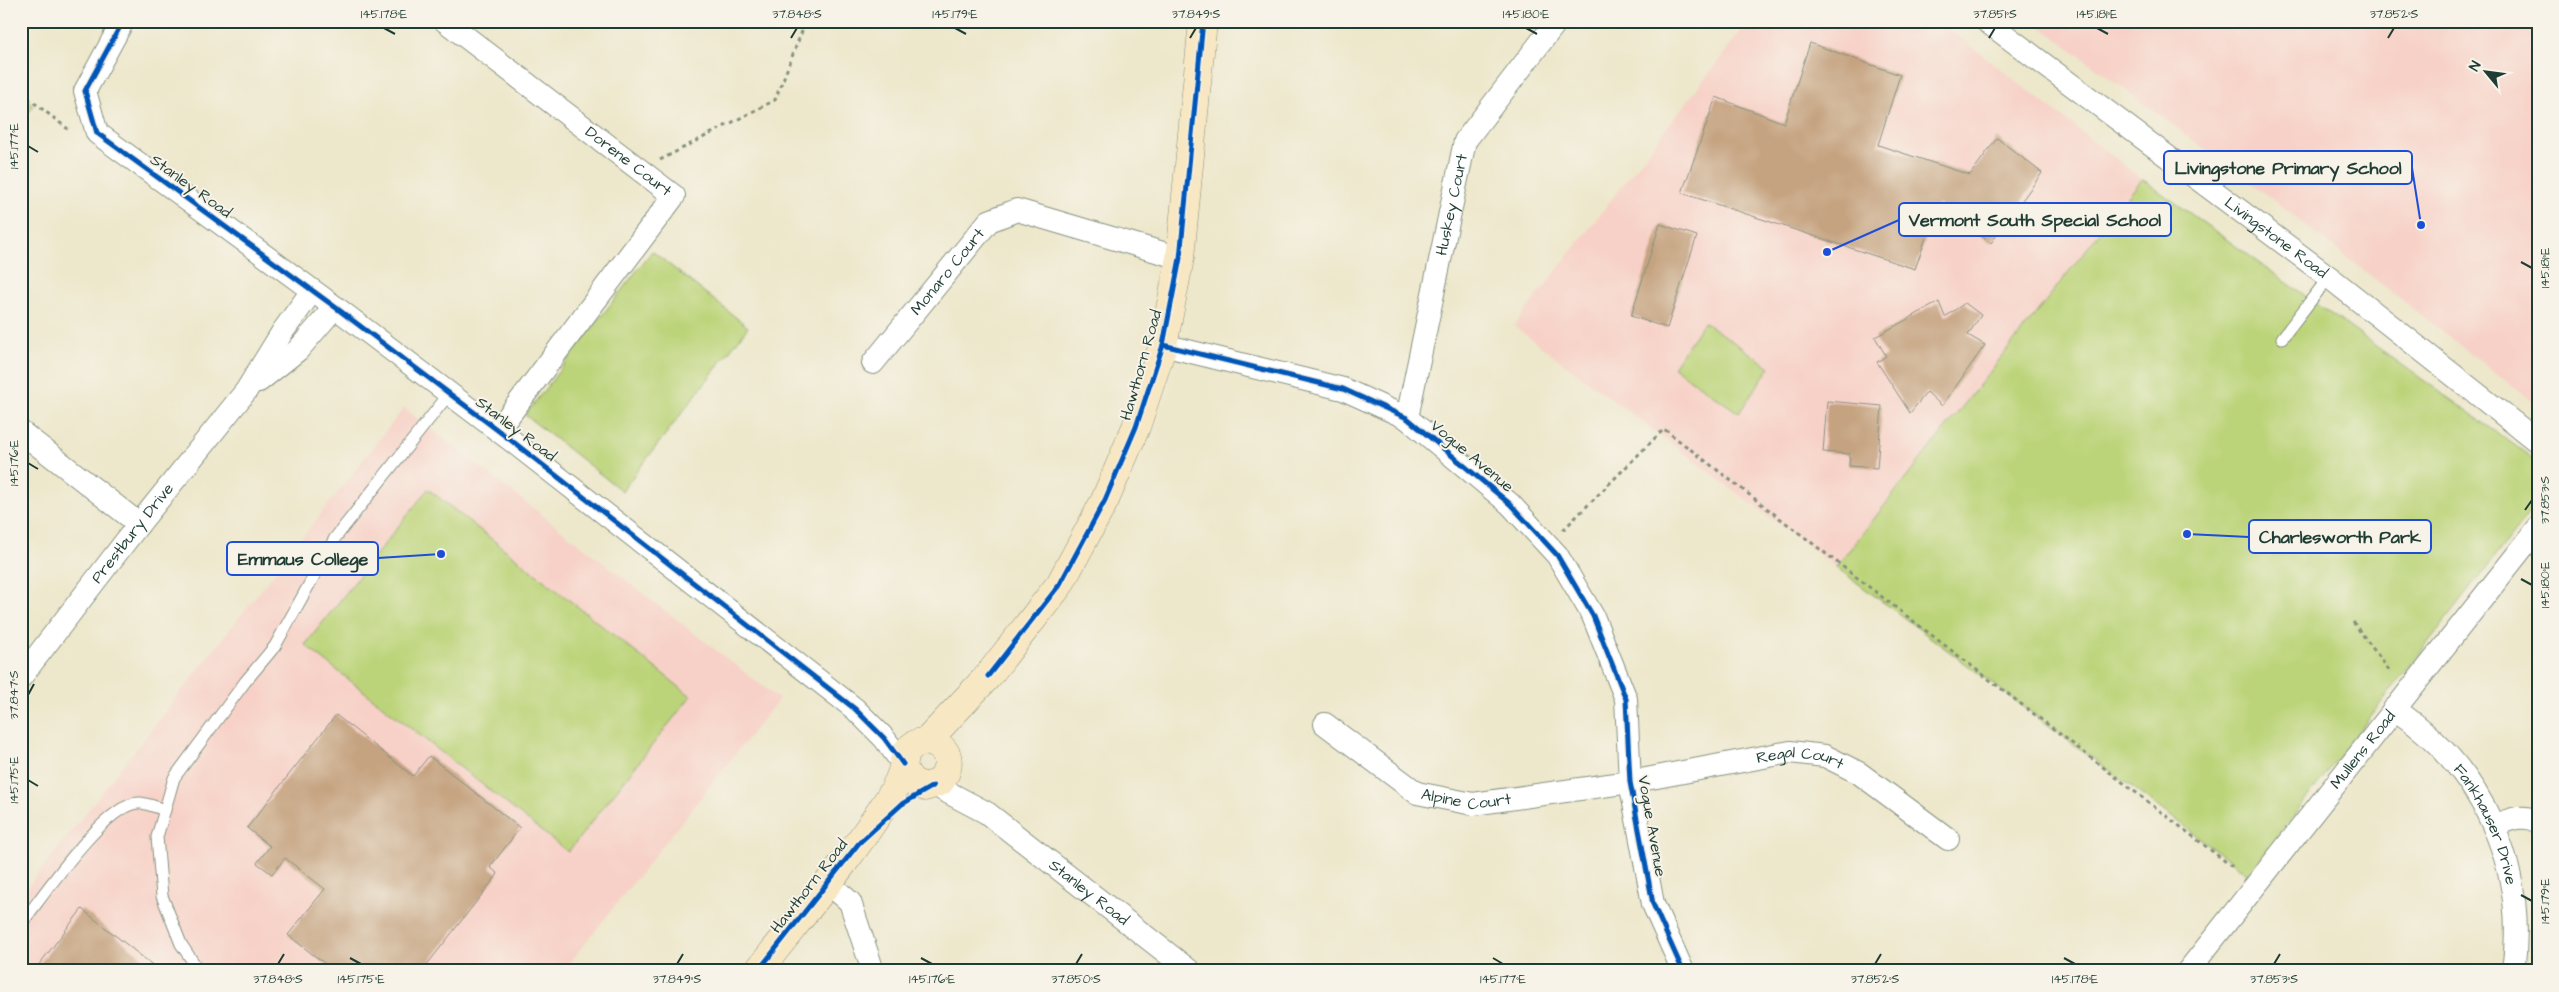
<svg xmlns="http://www.w3.org/2000/svg" width="2559" height="992" font-family="'Architects Daughter',sans-serif">
<style>
.built{fill:#f7d1c7}
.green{fill:#bcd479;stroke:#6e8856}
.building{fill:#c5a380}
.lines{fill:none;stroke-linecap:round;stroke-linejoin:round}
.service-casing{stroke:#869280;stroke-width:13}
.minor-casing{stroke:#869280;stroke-width:24}
.secondary-casing{stroke:#869280;stroke-width:29}
.path{stroke:#869280;stroke-width:3;stroke-dasharray:4 4;stroke-linecap:butt}
.service{stroke:#fff;stroke-width:11}
.minor{stroke:#fff;stroke-width:22}
.secondary{stroke:#f8e7c3;stroke-width:28}
.cycleway-casing{stroke:#f7f3e8;stroke-width:8}
.cycleway{stroke:#0057b8;stroke-width:5}
.ticks{fill:none;stroke:#1f3d34;stroke-width:2}
.labels{text-anchor:middle;dominant-baseline:central;stroke-width:4;stroke-linejoin:round;paint-order:stroke}
.street-label{font-size:16px;fill:#1f3d34;stroke:#f7f3e8}
.leader{fill:none;stroke:#1d4ed8;stroke-width:2}
.callout-dot{fill:#1d4ed8;stroke:#f7f3e8;stroke-width:2}
.callout{fill:#f7f3e8;stroke:#1d4ed8;stroke-width:2}
.callout-label{font-size:18px;text-anchor:middle;font-weight:bold;fill:#1f3d34}
.neatline{fill:none;stroke:#1f3d34;stroke-width:2}
.ticks-label{font-size:12px;text-anchor:middle;fill:#1f3d34}
</style>
<rect width="100%" height="100%" fill="#f7f3e8"/>
<filter id="ink" filterUnits="userSpaceOnUse"><feTurbulence type="fractalNoise" baseFrequency=".02" numOctaves="2"/><feDisplacementMap in="SourceGraphic" scale="10" xChannelSelector="R" yChannelSelector="G"/><feConvolveMatrix kernelMatrix="1 2 1 2 8 2 1 2 1" color-interpolation-filters="sRGB"/></filter>
<filter id="wash" filterUnits="userSpaceOnUse"><feTurbulence type="fractalNoise" baseFrequency=".0096" numOctaves="4" result="noise"/><feDisplacementMap in="SourceGraphic" scale="20" xChannelSelector="R" yChannelSelector="G"/><feGaussianBlur stdDeviation="1.12" result="paint"/><feColorMatrix in="noise" values="0 0 0 0 0 0 0 0 0 0 0 0 0 0 0 0 0 1.4 0 .05"/><feComposite in="paint" operator="in"/></filter>
<g filter="url(#wash)">
<rect width="100%" height="100%" fill="#ede7cb"/>
<g class="built">
<path d="M 1749,21 L 1939,21 L 2142,179 L 1836,567 L 1514,326 Z"/>
<path d="M 2033,21 L 2538,21 L 2538,406 L 2263,192 Z"/>
<path d="M 404,408 L 779,699 L 563,971 L 21,971 L 21,895 Z"/>
</g>
<g class="green">
<path d="M 21,89 L 33,107 L 21,121 Z"/>
<path d="M 2142,179 L 2538,462 L 2538,501 L 2248,874 L 1836,567 Z"/>
<path d="M 652,251 L 748,327 L 622,491 L 525,415 Z"/>
<path d="M 1704,322 L 1770,367 L 1739,413 L 1673,367 Z"/>
<path d="M 428,489 L 691,696 L 568,852 L 305,645 Z"/>
</g>
<g id="blocks">
<g class="building">
<path d="M 1810,43 L 1900,75 L 1878,145 L 1970,175 L 1997,138 L 2042,173 L 1991,243 L 1938,204 L 1915,269 L 1682,193 L 1716,97 L 1784,123 Z"/>
<path d="M 1660,224 L 1697,236 L 1667,328 L 1631,316 Z"/>
<path d="M 1939,302 L 1945,317 L 1965,303 L 1981,315 L 1968,335 L 1985,345 L 1942,406 L 1927,392 L 1910,413 L 1877,362 L 1886,356 L 1875,337 Z"/>
<path d="M 1827,401 L 1882,406 L 1877,468 L 1849,466 L 1850,454 L 1823,452 Z"/>
<path d="M 336,715 L 413,776 L 429,756 L 520,828 L 490,867 L 498,874 L 422,971 L 334,971 L 288,935 L 325,889 L 285,858 L 272,874 L 257,863 L 270,846 L 247,828 Z"/>
<path d="M 82,909 L 160,971 L 34,971 Z"/>
</g>
</g>
</g>
<g filter="url(#ink)">
<use href="#blocks" fill-opacity="0" stroke="#869280" stroke-width="1"/>
<g class="lines">
<g class="service-casing">
<g id="service">
<path d="M 2282,338 L 2329,277"/>
<path d="M 21,924 C 44,895 104,805 138,803 C 146,802 157,808 165,810"/>
<path d="M 199,971 L 181,944 L 162,896 L 157,837 L 174,778 L 245,682 L 275,646 L 335,538 L 449,394"/>
</g>
</g>
<g class="minor-casing">
<g id="minor">
<path d="M 123,21 L 85,91 L 97,133 L 335,307 L 512,441 L 855,709 L 884,738 L 903,764"/>
<path id="s1" d="M 445,21 L 674,196 L 498,430"/>
<path id="s2" d="M 1986,21 L 2329,277 L 2538,442"/>
<path d="M 1163,345 L 1343,389 L 1407,418 L 1510,504 L 1557,555 L 1593,616 L 1626,699 L 1630,782 L 1653,904 L 1683,971"/>
<path id="s3" d="M 873,363 L 989,221 L 1017,210 L 1180,258"/>
<path d="M 259,381 L 298,350 L 335,307"/>
<path id="s4" d="M 1407,418 L 1465,141 L 1557,21"/>
<path d="M 21,432 L 139,524"/>
<path id="s5" d="M 21,677 L 139,524 L 246,391 L 283,331 L 312,291"/>
<path id="s6" d="M 2394,709 C 2481,766 2528,867 2513,971"/>
<path id="s7" d="M 1325,724 L 1417,793 L 1473,804 L 1630,782 L 1790,752 L 1825,756 L 1859,773 L 1948,839"/>
<path id="s8" d="M 934,785 L 987,813 L 1190,971"/>
<path d="M 2495,825 C 2509,820 2524,813 2538,822"/>
<path d="M 828,883 L 850,902 L 873,971"/>
<path id="s9" d="M 2188,971 L 2538,528"/>
</g>
</g>
<g class="secondary-casing">
<g id="secondary">
<path d="M 927,741 L 988,676 L 1060,584 L 1105,500 L 1136,427 L 1163,345 L 1180,258 L 1203,21"/>
<path d="M 758,971 C 803,914 850,859 889,798 C 894,790 901,777 903,767 C 905,759 903,753 911,747 C 919,740 930,740 939,746 C 952,755 949,771 940,782 L 925,787 L 911,781 L 903,768"/>
</g>
</g>
<g class="path">
<path d="M 21,97 L 24,95 L 68,129"/>
<path d="M 660,160 L 775,100 L 806,21"/>
<path d="M 1563,530 L 1664,429 L 2234,868"/>
<path d="M 2353,622 L 2389,670"/>
</g>
<use href="#service" class="service"/>
<use href="#minor" class="minor"/>
<use href="#secondary" class="secondary"/>
<g class="cycleway-casing">
<g id="cycleway">
<path d="M 123,21 L 85,91 L 97,133 L 335,307 L 512,441 L 855,709 L 884,738 L 903,764"/>
<path d="M 1163,345 L 1343,389 L 1407,418 L 1510,504 L 1557,555 L 1593,616 L 1626,699 L 1630,782 L 1653,904 L 1683,971"/>
<path d="M 988,676 L 1060,584 L 1105,500 L 1136,427 L 1163,345 L 1180,258 L 1203,21"/>
<path d="M 758,971 L 859,843 L 902,804 L 933,786"/>
</g>
</g>
<use href="#cycleway" class="cycleway"/>
</g>
</g>
<path class="ticks" d="M 384,28 L 395,34M 955,28 L 966,34M 1526,28 L 1537,34M 2097,28 L 2108,34M 791,38 L 797,28M 1190,38 L 1196,28M 1989,38 L 1995,28M 2388,38 L 2394,28M 28,146 L 38,152M 2521,262 L 2532,268M 28,463 L 38,469M 2525,510 L 2532,500M 2521,579 L 2532,585M 28,695 L 34,684M 28,780 L 38,786M 2521,895 L 2532,901M 350,958 L 361,964M 921,958 L 932,964M 1493,958 L 1503,964M 2064,958 L 2075,964M 278,964 L 284,954M 677,964 L 683,954M 1076,964 L 1082,954M 1875,964 L 1881,954M 2274,964 L 2280,954"/>
<g class="labels">
<g class="street-label">
<text stroke="none"><textPath href="#s1" startOffset="231">Dorene Court</textPath></text>
<text transform="translate(191 186) rotate(36)">Stanley Road</text>
<text stroke="none"><textPath href="#s4" startOffset="218">Huskey Court</textPath></text>
<text stroke="none"><textPath href="#s2" startOffset="362">Livingstone Road</textPath></text>
<text stroke="none"><textPath href="#s3" startOffset="118">Monaro Court</textPath></text>
<text transform="translate(1141 365) rotate(-74)">Hawthorn Road</text>
<text transform="translate(516 429) rotate(37)">Stanley Road</text>
<text transform="translate(1472 456) rotate(40)">Vogue Avenue</text>
<text stroke="none"><textPath href="#s5" startOffset="182">Prestbury Drive</textPath></text>
<text stroke="none"><textPath href="#s9" startOffset="282">Mullens Road</textPath></text>
<text stroke="none"><textPath href="#s7" startOffset="504">Regal Court</textPath></text>
<text stroke="none"><textPath href="#s7" startOffset="165">Alpine Court</textPath></text>
<text transform="translate(1652 826) rotate(80)">Vogue Avenue</text>
<text stroke="none"><textPath href="#s6" startOffset="151">Fankhauser Drive</textPath></text>
<text transform="translate(809 886) rotate(-52)">Hawthorn Road</text>
<text stroke="none"><textPath href="#s8" startOffset="189">Stanley Road</textPath></text>
</g>
</g>
<path class="leader" d="M2421 225L2412 168M1827 252L1899 220M2187 534L2249 537M441 554L378 558"/>
<g class="callout-dot">
<circle cx="2421" cy="225" r="5"/>
<circle cx="1827" cy="252" r="5"/>
<circle cx="2187" cy="534" r="5"/>
<circle cx="441" cy="554" r="5"/>
</g>
<g class="callout">
<rect x="2164" y="151" width="248" height="33" rx="5"/>
<rect x="1899" y="203" width="272" height="33" rx="5"/>
<rect x="2249" y="520" width="182" height="33" rx="5"/>
<rect x="227" y="542" width="151" height="33" rx="5"/>
</g>
<g class="callout-label">
<text x="2288" y="174">Livingstone Primary School</text>
<text x="2035" y="226">Vermont South Special School</text>
<text x="2340" y="543">Charlesworth Park</text>
<text x="303" y="565">Emmaus College</text>
</g>
<rect width="2559" height="992" fill="none" stroke="#f7f3e8" stroke-width="55"/>
<g transform="translate(2486 72) rotate(299)" stroke="#f7f3e8" stroke-width="4" paint-order="stroke">
<path d="M0-4L9 19L0 12L-9 19Z" fill="#1f3d34"/>
<text y="-8" font-size="14" font-weight="bold" text-anchor="middle" fill="#1f3d34">N</text>
</g>
<rect x="28" y="28" width="2504" height="936" class="neatline"/>
<g class="ticks-label">
<text x="384" y="18">145.178°E</text>
<text x="797" y="18">37.848°S</text>
<text x="955" y="18">145.179°E</text>
<text x="1196" y="18">37.849°S</text>
<text x="1526" y="18">145.180°E</text>
<text x="1995" y="18">37.851°S</text>
<text x="2097" y="18">145.181°E</text>
<text x="2394" y="18">37.852°S</text>
<text transform="translate(14 146) rotate(-90)" y="4">145.177°E</text>
<text transform="translate(2545 268) rotate(-90)" y="4">145.181°E</text>
<text transform="translate(14 463) rotate(-90)" y="4">145.176°E</text>
<text transform="translate(2545 500) rotate(-90)" y="4">37.853°S</text>
<text transform="translate(2545 585) rotate(-90)" y="4">145.180°E</text>
<text transform="translate(14 695) rotate(-90)" y="4">37.847°S</text>
<text transform="translate(14 780) rotate(-90)" y="4">145.175°E</text>
<text transform="translate(2545 901) rotate(-90)" y="4">145.179°E</text>
<text x="278" y="983">37.848°S</text>
<text x="361" y="983">145.175°E</text>
<text x="677" y="983">37.849°S</text>
<text x="932" y="983">145.176°E</text>
<text x="1076" y="983">37.850°S</text>
<text x="1503" y="983">145.177°E</text>
<text x="1875" y="983">37.852°S</text>
<text x="2075" y="983">145.178°E</text>
<text x="2274" y="983">37.853°S</text>
</g>
</svg>
